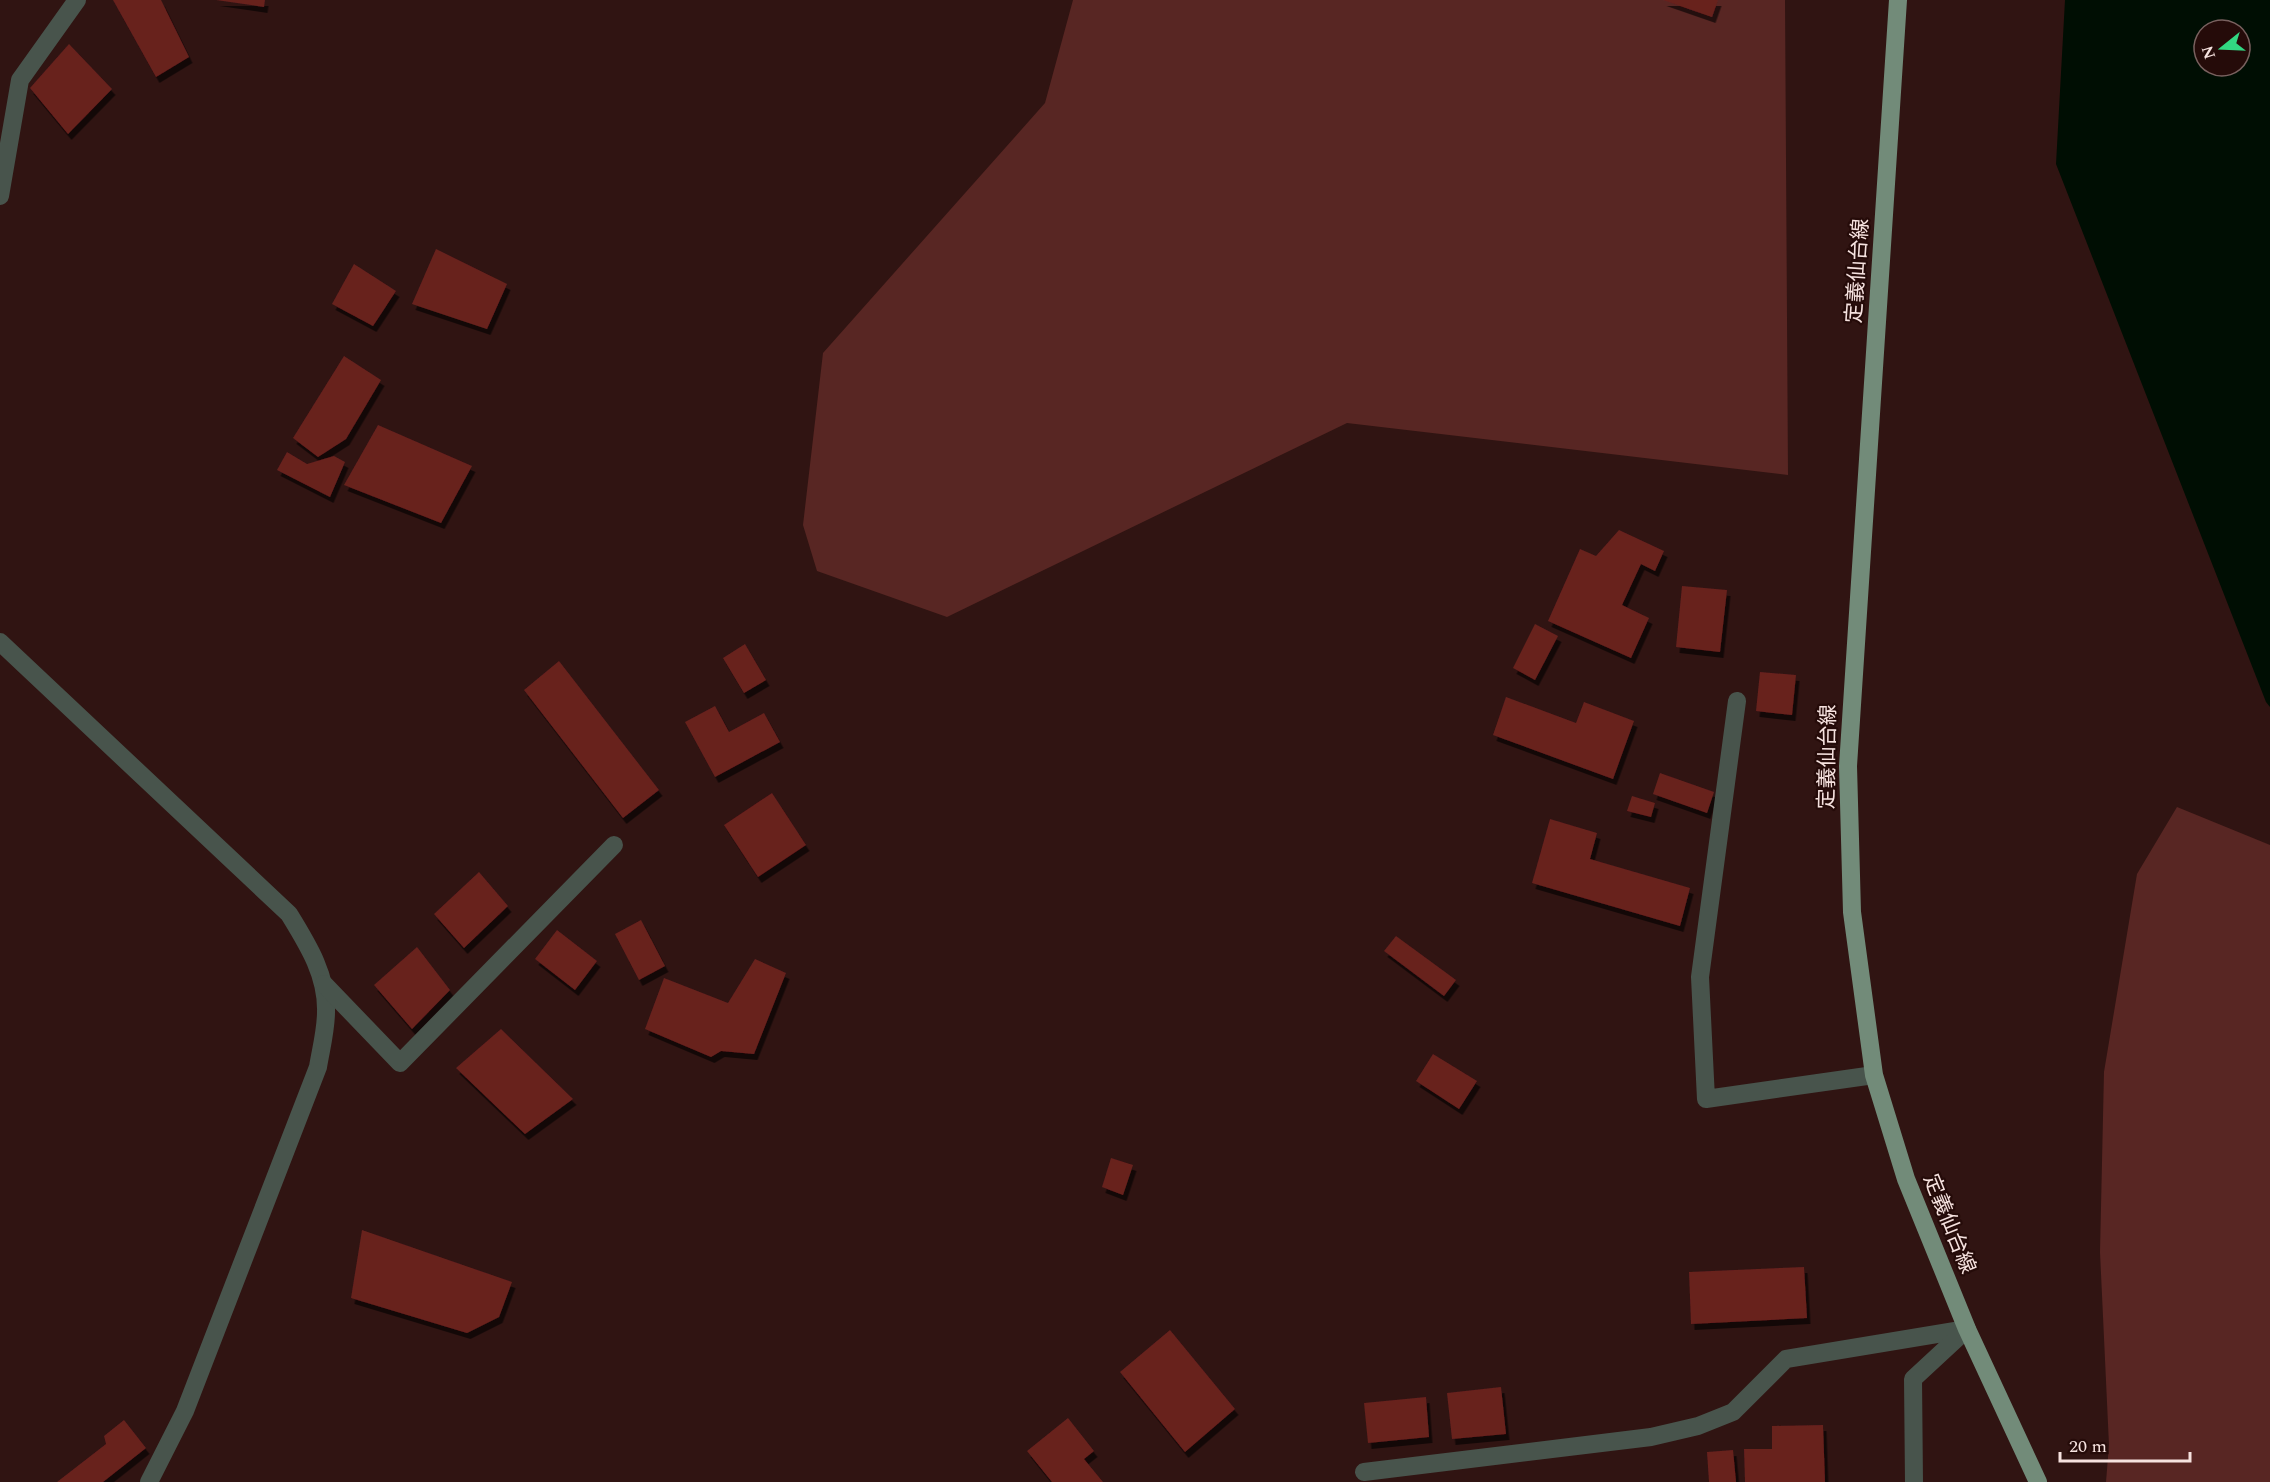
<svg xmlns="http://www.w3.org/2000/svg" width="2270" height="1482" font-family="Spectral,'Noto Sans JP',serif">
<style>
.green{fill:#582623}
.water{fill:#000e03;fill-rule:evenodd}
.building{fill:#67201e;filter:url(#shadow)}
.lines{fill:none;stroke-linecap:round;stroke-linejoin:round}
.street{stroke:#48544c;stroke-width:18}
.primary{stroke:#728b79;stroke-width:18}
.labels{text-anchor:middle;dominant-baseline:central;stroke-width:4.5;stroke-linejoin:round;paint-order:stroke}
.street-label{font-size:21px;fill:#f6e2df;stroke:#250b09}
</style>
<defs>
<filter id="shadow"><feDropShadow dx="3.5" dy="6" stdDeviation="0" flood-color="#0009"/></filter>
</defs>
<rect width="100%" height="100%" fill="#301412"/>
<g class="green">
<path d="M 1073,0 L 1785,0 L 1788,475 L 1347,423 L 947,617 L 817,571 L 803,525 L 823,353 L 1045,103 Z"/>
<path d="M 2177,807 L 2270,845 L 2270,1482 L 2106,1482 L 2109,1445 L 2100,1252 L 2104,1072 L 2137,874 Z"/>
</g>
<path class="water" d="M 2065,0 L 2270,0 L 2270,707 L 2266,702 L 2056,164 ZM 2204,30 L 2240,30 L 2240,66 L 2204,66 Z"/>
<g class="building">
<path d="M 113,0 L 161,0 L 189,57 L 156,77 Z"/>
<path d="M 216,0 L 265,0 L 264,7 Z"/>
<path d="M 1663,0 L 1718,0 L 1712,17 Z"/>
<path d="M 69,44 L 112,89 L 68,134 L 30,88 Z"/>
<path d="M 436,249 L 507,284 L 487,329 L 412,304 Z"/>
<path d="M 354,264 L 396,291 L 373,326 L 332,304 Z"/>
<path d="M 344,356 L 381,380 L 346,439 L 318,457 L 293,438 Z"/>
<path d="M 378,425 L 472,466 L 441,523 L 344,485 Z"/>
<path d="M 287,452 L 307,464 L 334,456 L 345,462 L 330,497 L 277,470 Z"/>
<path d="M 1619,530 L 1664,551 L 1655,571 L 1641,564 L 1622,605 L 1649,618 L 1631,658 L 1548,621 L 1580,549 L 1596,556 Z"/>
<path d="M 1682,586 L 1727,590 L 1720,652 L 1676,647 Z"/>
<path d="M 1535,624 L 1558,636 L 1535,680 L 1513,668 Z"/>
<path d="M 745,644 L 766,680 L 744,693 L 723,658 Z"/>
<path d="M 559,661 L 659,790 L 623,818 L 524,690 Z"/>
<path d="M 1760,672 L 1796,675 L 1792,715 L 1756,711 Z"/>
<path d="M 1506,697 L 1576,723 L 1584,702 L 1634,721 L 1613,779 L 1493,735 Z"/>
<path d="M 715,706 L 729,732 L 764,713 L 780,742 L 715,777 L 685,722 Z"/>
<path d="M 1660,773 L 1714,792 L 1707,813 L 1653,794 Z"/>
<path d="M 772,793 L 806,845 L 758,877 L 724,825 Z"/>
<path d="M 1632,796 L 1655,803 L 1651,817 L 1627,811 Z"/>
<path d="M 1550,819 L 1597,833 L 1590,859 L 1690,888 L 1680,926 L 1532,883 Z"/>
<path d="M 479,872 L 508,906 L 464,948 L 434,914 Z"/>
<path d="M 641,920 L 665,966 L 639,980 L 615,934 Z"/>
<path d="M 557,930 L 597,961 L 575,990 L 535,959 Z"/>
<path d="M 1396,936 L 1456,980 L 1444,996 L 1384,951 Z"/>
<path d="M 417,947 L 450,990 L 412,1029 L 374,985 Z"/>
<path d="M 755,959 L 786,973 L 754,1054 L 721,1051 L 711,1057 L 645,1029 L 664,978 L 728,1003 Z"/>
<path d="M 501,1029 L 573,1099 L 525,1134 L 456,1068 Z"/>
<path d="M 1433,1054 L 1477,1081 L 1459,1109 L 1416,1081 Z"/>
<path d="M 1111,1158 L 1133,1165 L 1123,1195 L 1102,1187 Z"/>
<path d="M 362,1230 L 512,1282 L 499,1317 L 467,1333 L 351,1298 Z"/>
<path d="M 1804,1267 L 1807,1318 L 1691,1324 L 1689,1272 Z"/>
<path d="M 1170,1330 L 1235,1409 L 1185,1452 L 1120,1372 Z"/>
<path d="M 1501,1387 L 1506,1434 L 1452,1439 L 1447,1393 Z"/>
<path d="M 1426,1397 L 1429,1437 L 1368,1443 L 1364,1403 Z"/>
<path d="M 1068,1418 L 1094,1451 L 1084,1459 L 1103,1482 L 1052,1482 L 1027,1451 Z"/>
<path d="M 124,1420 L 146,1448 L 103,1482 L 57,1482 L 106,1444 L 104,1436 Z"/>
<path d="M 1823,1425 L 1825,1482 L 1745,1482 L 1744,1449 L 1772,1449 L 1772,1426 Z"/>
<path d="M 1733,1450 L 1736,1482 L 1709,1482 L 1707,1452 Z"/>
</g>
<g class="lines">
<g class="street">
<path d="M 0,196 L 20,80 L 77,0"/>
<path d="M 0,642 L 289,914 C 308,945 327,975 326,1012 C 326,1030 321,1049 318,1067 L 185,1411 L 149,1482"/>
<path d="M 1737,701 L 1700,977 L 1706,1099 L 1874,1075"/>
<path d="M 324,984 L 400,1063 L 614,845"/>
<path d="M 1364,1472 L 1651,1437 L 1698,1426 L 1733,1412 L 1786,1359 L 1967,1329"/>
<path d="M 1914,1482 L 1913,1379 L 1967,1329"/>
</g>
<path class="primary" d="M 1898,0 L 1848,766 L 1852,912 L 1874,1075 L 1906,1179 L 1967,1329 L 2038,1482"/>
</g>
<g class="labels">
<g class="street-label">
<text transform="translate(1858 271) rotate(-86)">定義仙台線</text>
<text transform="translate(1828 757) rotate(-89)">定義仙台線</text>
<text transform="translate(1949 1224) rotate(68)">定義仙台線</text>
</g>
</g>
<g transform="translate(2222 48) rotate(252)"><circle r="28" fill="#250b09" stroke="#79615f" stroke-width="1.5"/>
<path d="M0-4.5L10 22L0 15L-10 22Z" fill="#32d882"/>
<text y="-9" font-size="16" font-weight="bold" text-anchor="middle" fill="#f6e2df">N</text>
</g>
<path d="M2060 1452v9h130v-9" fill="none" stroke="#f6e2df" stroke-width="3"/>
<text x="2069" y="1452" font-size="18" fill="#f6e2df" stroke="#250b09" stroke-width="4.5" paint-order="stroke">20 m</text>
</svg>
